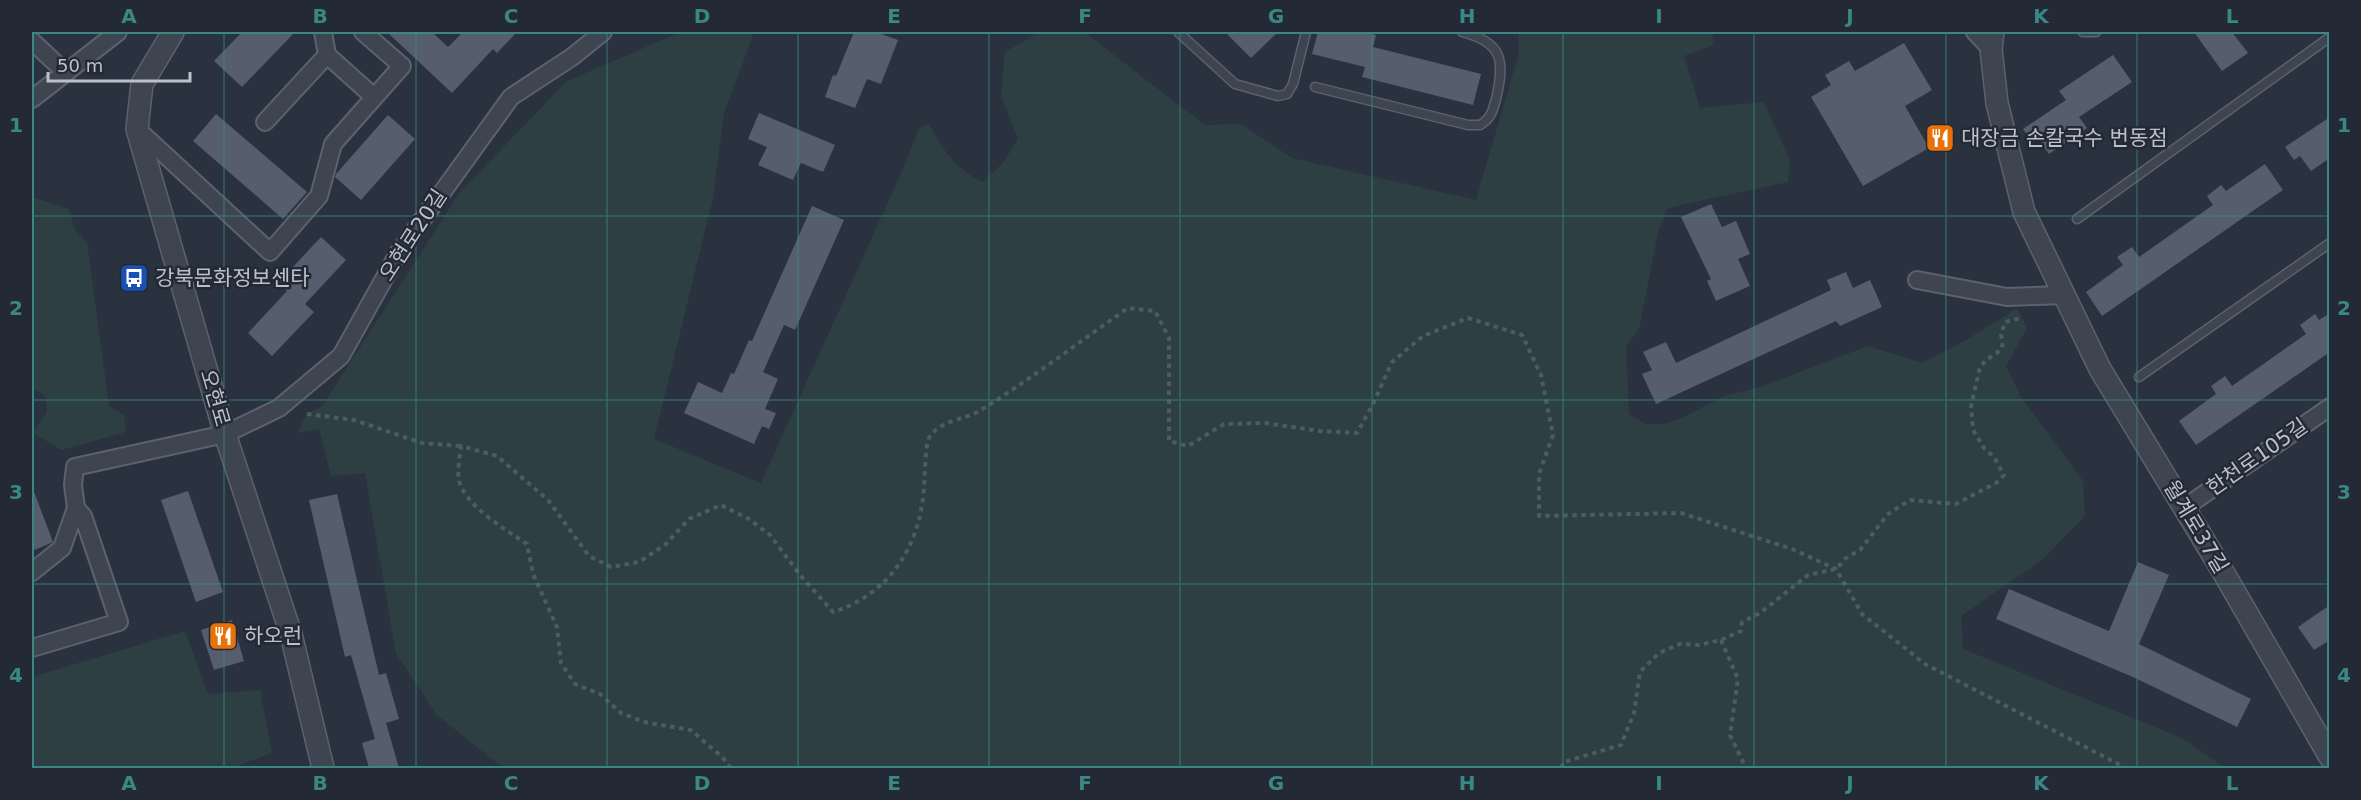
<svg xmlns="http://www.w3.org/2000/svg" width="2361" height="800" font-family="'DejaVu Sans','Noto Sans KR',sans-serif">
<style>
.green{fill:#2d3f42}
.building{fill:#565e6d}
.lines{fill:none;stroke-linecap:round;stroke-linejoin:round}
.service-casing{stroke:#5c626d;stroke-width:11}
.minor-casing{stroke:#5c626d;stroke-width:20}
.tertiary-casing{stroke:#5c626d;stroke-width:24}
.path{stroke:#4c5c60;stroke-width:4;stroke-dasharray:4.5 4.5;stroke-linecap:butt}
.service{stroke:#3e4450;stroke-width:8}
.minor{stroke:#3e4450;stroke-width:16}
.tertiary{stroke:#3e4450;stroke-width:21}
.grid{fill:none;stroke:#3a8885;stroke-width:1.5;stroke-opacity:0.55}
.labels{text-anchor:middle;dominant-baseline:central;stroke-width:5;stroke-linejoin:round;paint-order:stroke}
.poi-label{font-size:21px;fill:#bbc0ca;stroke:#232935;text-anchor:start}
.street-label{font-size:21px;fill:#bbc0ca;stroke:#232935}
.neatline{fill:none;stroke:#3a8885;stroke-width:2}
.grid-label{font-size:20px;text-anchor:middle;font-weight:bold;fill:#3a8885}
</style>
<rect width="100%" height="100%" fill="#2a3240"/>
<g class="green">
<path d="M 681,32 L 751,32 L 753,36 L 724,113 L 713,198 L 654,439 L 761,483 L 903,169 L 919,128 L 929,124 C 944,151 954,167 982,182 L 1003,163 L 1018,139 L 1001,96 L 1005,52 L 1039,32 L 1084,32 L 1205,125 L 1241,124 L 1292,158 L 1476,200 L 1519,53 L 1518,32 L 1515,32 L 1712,32 L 1714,45 L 1684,56 L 1700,108 L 1764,102 L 1790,161 L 1788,182 L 1668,208 L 1658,232 L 1639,329 L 1626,347 L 1629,414 L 1645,424 L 1664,424 L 1682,418 L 1724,396 L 1760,387 L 1868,346 L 1922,363 L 1966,340 L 2017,308 L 2027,328 L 2006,366 L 2021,397 L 2083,481 L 2085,516 L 2042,560 L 1961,616 L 1963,649 L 2182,738 L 2225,768 L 503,768 L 437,715 L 396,654 L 365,473 L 331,476 L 319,429 L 297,433 L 307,414 L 322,406 L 460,192 L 567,81 Z"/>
<path d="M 32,197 L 69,209 L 75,230 L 87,242 L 109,406 L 124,415 L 126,432 L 61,450 L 33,433 L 47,412 L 45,396 L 36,390 L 32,389 Z"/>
<path d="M 185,631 L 208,694 L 260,690 L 272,753 L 241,764 L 236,768 L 32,768 L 32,677 Z"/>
</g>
<g class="building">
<path d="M 242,32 L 295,32 L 242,87 L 214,61 Z"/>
<path d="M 387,32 L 432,32 L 448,47 L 463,32 L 517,32 L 497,53 L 493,49 L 452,93 Z"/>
<path d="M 854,32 L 876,32 L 898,40 L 881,84 L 867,79 L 855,108 L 825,97 L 833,75 L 836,76 Z"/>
<path d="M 1225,32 L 1278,32 L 1251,58 Z"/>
<path d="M 1318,32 L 1362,32 L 1376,35 L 1373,47 L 1481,74 L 1473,105 L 1362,77 L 1365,67 L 1312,54 Z"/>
<path d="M 2194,32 L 2232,32 L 2248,53 L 2222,71 Z"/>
<path d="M 1904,43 L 1932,90 L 1905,106 L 1929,148 L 1863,186 L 1811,97 L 1831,85 L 1825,75 L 1849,61 L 1855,71 Z"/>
<path d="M 2113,55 L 2132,82 L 2079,117 L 2087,128 L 2049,154 L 2038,138 L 2032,142 L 2023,129 L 2066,100 L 2059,91 Z"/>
<path d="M 759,113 L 835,145 L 823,172 L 801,163 L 793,180 L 758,165 L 767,147 L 748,139 Z"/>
<path d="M 216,114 L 307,192 L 283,219 L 193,141 Z"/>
<path d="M 388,115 L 415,139 L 361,200 L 335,177 L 336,174 Z"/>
<path d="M 2330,117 L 2330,158 L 2311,171 L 2300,156 L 2294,160 L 2285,147 Z"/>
<path d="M 2265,164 L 2283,190 L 2102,316 L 2086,292 L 2123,265 L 2117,257 L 2132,247 L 2139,257 L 2213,205 L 2207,196 L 2221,185 L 2226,191 Z"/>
<path d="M 1711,204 L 1722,227 L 1736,221 L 1750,254 L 1738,259 L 1750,286 L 1716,301 L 1707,281 L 1711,279 L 1681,217 Z"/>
<path d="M 812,206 L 844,220 L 795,330 L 784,325 L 763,372 L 778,379 L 765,409 L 776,413 L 769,429 L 762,426 L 754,444 L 684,413 L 698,382 L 722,393 L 731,373 L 734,374 L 749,340 L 752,341 Z"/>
<path d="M 321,237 L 346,260 L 305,304 L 314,312 L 272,356 L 248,333 L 287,291 L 278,283 Z"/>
<path d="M 1846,272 L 1853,288 L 1870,280 L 1882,307 L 1840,326 L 1836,321 L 1656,404 L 1642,374 L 1652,370 L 1643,352 L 1666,342 L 1676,363 L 1831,290 L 1827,280 Z"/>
<path d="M 2330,313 L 2330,352 L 2196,445 L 2179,421 L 2216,394 L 2211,386 L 2225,376 L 2232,386 L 2306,334 L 2300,325 L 2315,314 L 2319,320 Z"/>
<path d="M 32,489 L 33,489 L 53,542 L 32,551 Z"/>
<path d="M 188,491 L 223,592 L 196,602 L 161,500 Z"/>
<path d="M 337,494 L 379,675 L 386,673 L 399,719 L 386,723 L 399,768 L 369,768 L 362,743 L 375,739 L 351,655 L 345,657 L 309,500 Z"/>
<path d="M 2138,562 L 2169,575 L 2139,644 L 2251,699 L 2237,727 L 2133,677 L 1996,619 L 2009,589 L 2109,631 Z"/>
<path d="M 2330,605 L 2330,640 L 2314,650 L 2298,627 Z"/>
<path d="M 232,620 L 244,661 L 214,670 L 201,630 Z"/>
</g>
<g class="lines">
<g class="service-casing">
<g id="service">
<path d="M 1178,32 L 1235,84 L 1278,96 L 1287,94 L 1293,84 L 1306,32"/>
<path d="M 2083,32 L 2096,32"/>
<path d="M 1315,87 L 1468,125 L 1480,125 C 1491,119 1493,110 1496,99 C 1505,61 1503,42 1462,32"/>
<path d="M 2077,219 L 2330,37"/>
<path d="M 2139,377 L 2330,243"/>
</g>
</g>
<g class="minor-casing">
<g id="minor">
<path d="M 1975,32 L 1991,49"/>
<path d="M 32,41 L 66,73"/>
<path d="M 327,55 L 374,97"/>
<path d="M 32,99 L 118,32"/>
<path d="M 265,122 L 327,55 L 323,32"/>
<path d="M 137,129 L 270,252 L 319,196 L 333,144 L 402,66 L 363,32"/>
<path d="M 1917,280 L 2007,297 L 2064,295"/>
<path d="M 2184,508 L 2330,407"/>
<path d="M 32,572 L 62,548 L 76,508 L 73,485 L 75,467 L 225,434 L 279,408 L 341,356 L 399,252 L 511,97 L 572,57 L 603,32"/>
<path d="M 32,648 L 119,622 L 83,516 L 76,508"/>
</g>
</g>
<g class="tertiary-casing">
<g id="tertiary">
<path d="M 173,32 L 142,84 L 137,129 L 225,434 L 291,634 L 323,768"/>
<path d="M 1993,32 L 1991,49 L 1997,103 L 2024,212 L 2100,369 L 2222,570 L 2330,757"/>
</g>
</g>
<g class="path">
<path d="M 307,414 L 354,420 L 422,443 L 461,446"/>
<path d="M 1721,640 L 1738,679 L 1730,735 L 1746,768"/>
<path d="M 731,768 L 722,757 L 691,730 L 644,722 L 621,713 L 600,694 L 575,684 L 561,663 L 557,627 L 533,574 L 527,544 C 506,530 464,505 459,480 C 457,470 460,456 461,446 L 497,456 L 548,500 L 589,556 L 611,567 L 639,562 L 666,544 L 689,519 L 721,505 L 749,519 L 770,535 L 800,575 L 833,612 C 890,594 920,546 924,488 C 925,477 925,447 929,438 C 939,420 965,420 981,410 C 1031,379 1079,342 1128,308 L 1155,311 L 1169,338 L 1169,441 L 1188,446 L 1224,424 L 1265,423 L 1320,431 L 1357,433 L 1373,404 L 1392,362 L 1423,336 L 1468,318 L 1522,335 L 1541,375 L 1553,435 L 1539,474 L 1539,516 L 1681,513 L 1792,549 L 1836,569 L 1862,614 L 1925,664 L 2126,768"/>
<path d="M 1561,768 L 1564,762 L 1621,745 L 1634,713 L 1640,672 L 1659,653 L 1680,644 L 1699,645 L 1721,640 L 1741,631 L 1742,622 L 1760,613 L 1808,575 L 1836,569 L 1846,558 L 1860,550 L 1888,514 L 1910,500 L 1956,504 L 1996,483 L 2004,475 L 1994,457 L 1984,448 L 1973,430 L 1971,406 L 1980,367 L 1986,360 L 2001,350 L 2003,342 L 2001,335 L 2005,322 L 2017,319 L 2013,314"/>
</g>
<use href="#service" class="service"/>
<use href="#minor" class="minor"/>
<use href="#tertiary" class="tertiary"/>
</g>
<path class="grid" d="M 224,32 L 224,768M 416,32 L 416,768M 607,32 L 607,768M 798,32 L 798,768M 989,32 L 989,768M 1180,32 L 1180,768M 1372,32 L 1372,768M 1563,32 L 1563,768M 1754,32 L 1754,768M 1946,32 L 1946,768M 2137,32 L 2137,768M 32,216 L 2330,216M 32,400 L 2330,400M 32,584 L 2330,584"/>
<defs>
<g id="restaurant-square" transform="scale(1.5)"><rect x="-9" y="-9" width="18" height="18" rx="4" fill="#e8710a" stroke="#232935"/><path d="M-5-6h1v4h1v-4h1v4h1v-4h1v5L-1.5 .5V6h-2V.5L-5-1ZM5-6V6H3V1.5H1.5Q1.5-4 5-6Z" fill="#fff"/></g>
<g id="bus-square" transform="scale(1.5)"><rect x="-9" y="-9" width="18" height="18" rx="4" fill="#1a4fb4" stroke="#232935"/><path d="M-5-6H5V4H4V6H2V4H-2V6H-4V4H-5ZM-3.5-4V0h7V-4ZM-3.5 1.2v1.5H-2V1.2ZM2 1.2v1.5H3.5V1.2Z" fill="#fff"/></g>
</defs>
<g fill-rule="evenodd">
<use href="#restaurant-square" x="1940" y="138"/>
<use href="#bus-square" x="134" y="278"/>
<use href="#restaurant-square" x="223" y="636"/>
</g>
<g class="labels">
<g class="poi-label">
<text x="1961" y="138">대장금 손칼국수 번동점</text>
<text x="155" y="278">강북문화정보센타</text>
<text x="244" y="636">하오런</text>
</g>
<g class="street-label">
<text transform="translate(413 235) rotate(-57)">오현로20길</text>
<text transform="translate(215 398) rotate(74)">오현로</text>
<text transform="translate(2257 457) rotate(-35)">한천로105길</text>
<text transform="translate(2196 527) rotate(59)">월계로37길</text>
</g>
</g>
<rect width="2361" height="800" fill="none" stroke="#232935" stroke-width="66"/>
<path d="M48 72v9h142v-9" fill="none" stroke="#bbc0ca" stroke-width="3"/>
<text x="57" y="72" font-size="18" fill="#bbc0ca" stroke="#232935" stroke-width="4.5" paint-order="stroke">50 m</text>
<rect x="33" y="33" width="2295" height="734" class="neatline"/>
<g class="grid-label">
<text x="129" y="23">A</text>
<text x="320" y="23">B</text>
<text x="511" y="23">C</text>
<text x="702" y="23">D</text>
<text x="894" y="23">E</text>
<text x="1085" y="23">F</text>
<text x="1276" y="23">G</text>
<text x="1467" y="23">H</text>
<text x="1659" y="23">I</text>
<text x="1850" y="23">J</text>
<text x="2041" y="23">K</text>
<text x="2232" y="23">L</text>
<text x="16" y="132">1</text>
<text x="2344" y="132">1</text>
<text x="16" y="315">2</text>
<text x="2344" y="315">2</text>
<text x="16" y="499">3</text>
<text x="2344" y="499">3</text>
<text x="16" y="682">4</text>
<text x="2344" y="682">4</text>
<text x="129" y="790">A</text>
<text x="320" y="790">B</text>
<text x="511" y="790">C</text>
<text x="702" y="790">D</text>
<text x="894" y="790">E</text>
<text x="1085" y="790">F</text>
<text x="1276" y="790">G</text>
<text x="1467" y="790">H</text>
<text x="1659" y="790">I</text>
<text x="1850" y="790">J</text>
<text x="2041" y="790">K</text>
<text x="2232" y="790">L</text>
</g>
</svg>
